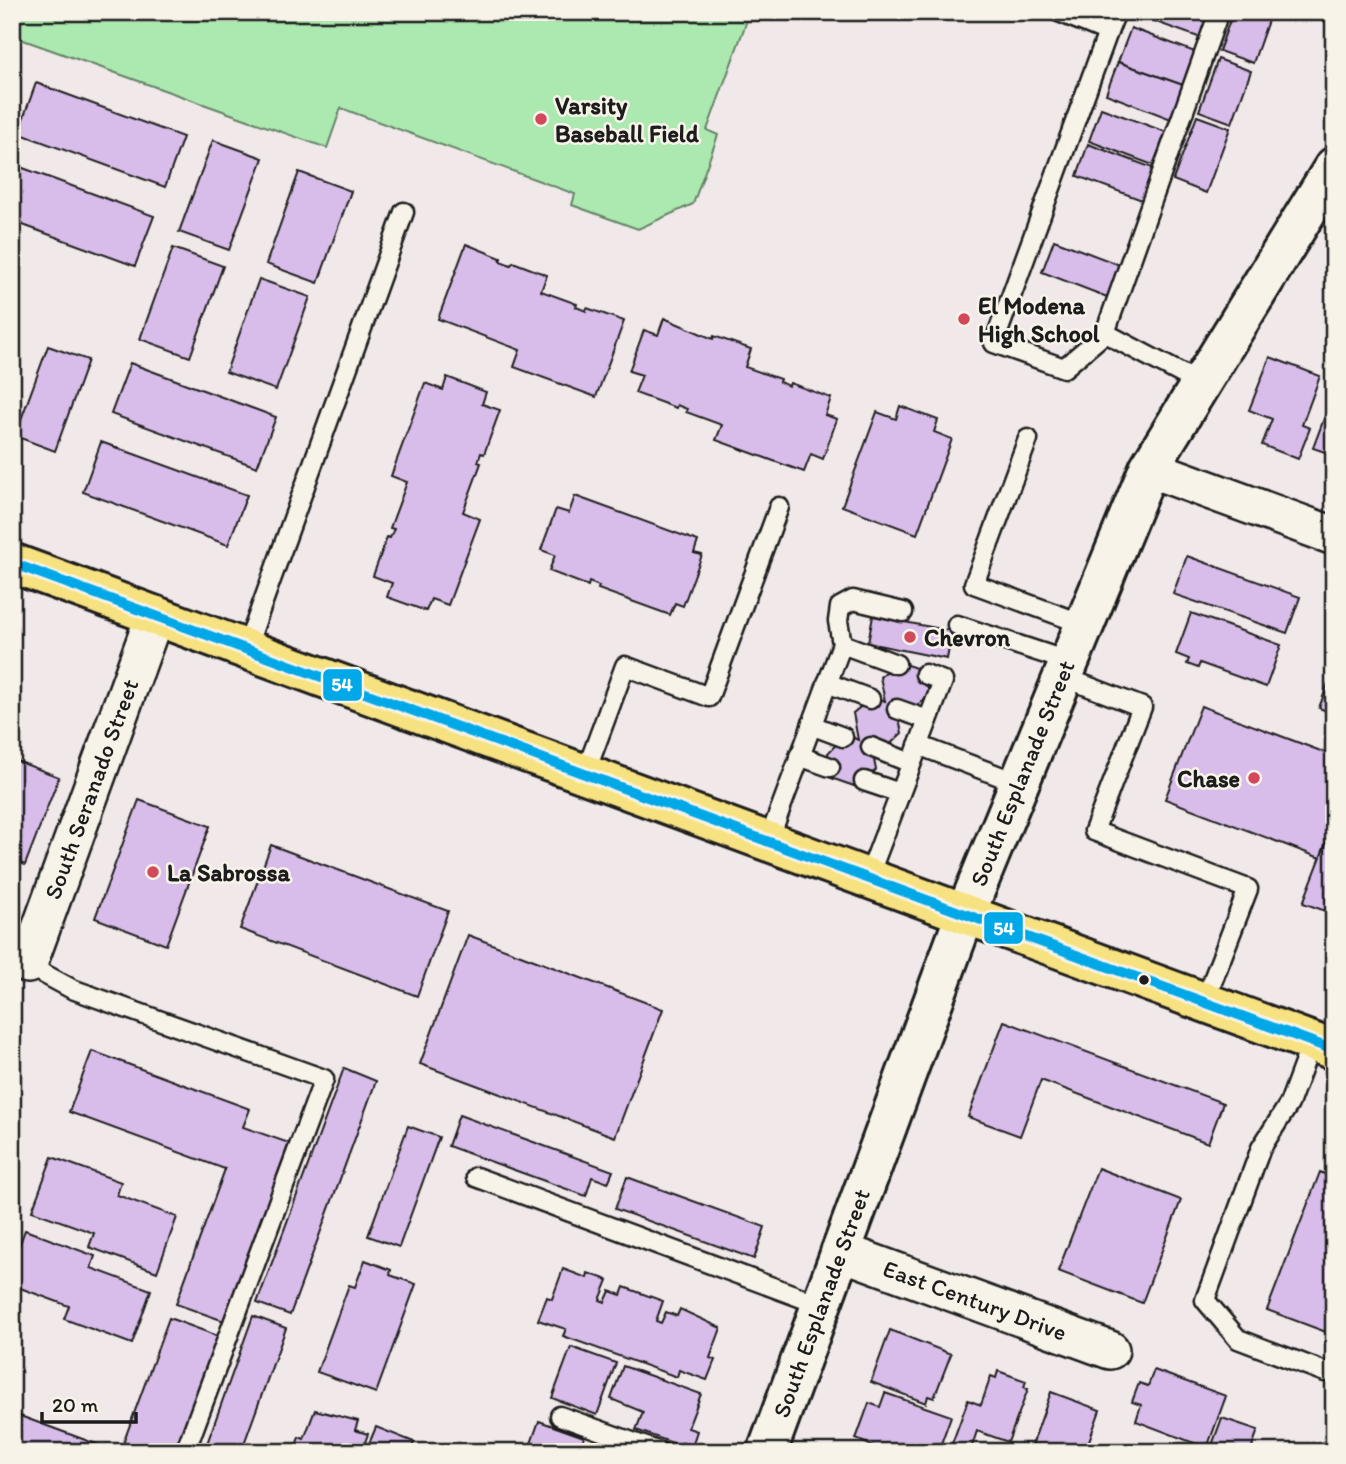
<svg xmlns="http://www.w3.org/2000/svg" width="1346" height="1464" font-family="Itim,sans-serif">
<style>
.green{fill:#ace9b0;stroke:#648266;stroke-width:2}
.building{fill:#d8bdeb;stroke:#1c1c1c;stroke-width:2}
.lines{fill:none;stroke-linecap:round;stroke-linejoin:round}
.service-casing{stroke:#1c1c1c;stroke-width:23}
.minor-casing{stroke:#1c1c1c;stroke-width:42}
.tertiary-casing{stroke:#1c1c1c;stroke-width:44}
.secondary-casing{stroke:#1c1c1c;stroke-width:44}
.primary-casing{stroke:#1c1c1c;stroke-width:44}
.service{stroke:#f7f3e8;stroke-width:18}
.minor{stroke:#f7f3e8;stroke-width:37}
.tertiary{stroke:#f7f3e8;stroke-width:38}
.secondary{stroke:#f7f3e8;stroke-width:38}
.primary{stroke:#f7e281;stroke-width:38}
.bus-1-casing{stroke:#f7f3e8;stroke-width:16}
.bus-1{stroke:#01a8e7;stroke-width:10}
.poi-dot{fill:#d1495b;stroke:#f7f3e8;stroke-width:2.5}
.bus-dot{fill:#1c1c1c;stroke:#f7f3e8;stroke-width:2.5}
.labels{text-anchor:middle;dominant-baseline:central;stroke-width:5;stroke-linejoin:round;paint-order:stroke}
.poi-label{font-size:24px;font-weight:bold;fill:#1c1c1c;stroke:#f7f3e8;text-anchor:start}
.street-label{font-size:24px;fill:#1c1c1c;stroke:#f7f3e8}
.line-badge{stroke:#f7f3e8;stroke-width:2.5}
.badge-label{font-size:19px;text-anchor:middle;font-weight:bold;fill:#fff}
</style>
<rect width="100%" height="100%" fill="#f1e8e9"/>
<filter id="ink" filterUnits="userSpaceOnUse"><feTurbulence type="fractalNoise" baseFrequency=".0143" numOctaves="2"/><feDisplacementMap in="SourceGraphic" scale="14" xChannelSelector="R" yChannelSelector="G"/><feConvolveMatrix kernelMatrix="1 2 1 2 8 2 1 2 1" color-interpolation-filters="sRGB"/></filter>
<g filter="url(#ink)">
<path class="green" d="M 12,12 L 750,12 L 707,130 L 718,135 L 693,204 L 638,229 L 572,205 L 575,194 L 341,108 L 327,148 L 12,36 Z"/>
<g class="building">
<path d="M 1137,12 L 1210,12 L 1201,38 L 1136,15 Z"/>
<path d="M 1233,12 L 1271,12 L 1253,63 L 1219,51 Z"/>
<path d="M 1131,28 L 1195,52 L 1183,85 L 1118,62 Z"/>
<path d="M 1218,59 L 1251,71 L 1232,123 L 1199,111 Z"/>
<path d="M 1118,62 L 1183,85 L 1171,119 L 1106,94 Z"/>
<path d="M 12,67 L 19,69 L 12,89 Z"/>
<path d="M 36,83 L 183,137 L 165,187 L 18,133 Z"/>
<path d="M 1101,108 L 1166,132 L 1153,165 L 1089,141 Z"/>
<path d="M 1197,116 L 1230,128 L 1206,193 L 1173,180 Z"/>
<path d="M 213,140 L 263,158 L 229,250 L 179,232 Z"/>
<path d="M 1088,144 L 1153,168 L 1142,200 L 1077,176 Z"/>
<path d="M 12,164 L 154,216 L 135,266 L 12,221 Z"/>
<path d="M 299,172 L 351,191 L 318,283 L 266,264 Z"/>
<path d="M 1054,240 L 1120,265 L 1107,297 L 1042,272 Z"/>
<path d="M 466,244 L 501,258 L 500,261 L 511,265 L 513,262 L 547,275 L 541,291 L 577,304 L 576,307 L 586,311 L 587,308 L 624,321 L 596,397 L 514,367 L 520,350 L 438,319 Z"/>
<path d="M 173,248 L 223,266 L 190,357 L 140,339 Z"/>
<path d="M 259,279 L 310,297 L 276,390 L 226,372 Z"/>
<path d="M 664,318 L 713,339 L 714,336 L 751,349 L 745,367 L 780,379 L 779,382 L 789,386 L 790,383 L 831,398 L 825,415 L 837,419 L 823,459 L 811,454 L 804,472 L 716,440 L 722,425 L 686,412 L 687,409 L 677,405 L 676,408 L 635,393 L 642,375 L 629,371 L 644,330 L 658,335 Z"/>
<path d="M 48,346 L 88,360 L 55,451 L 15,436 Z"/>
<path d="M 1270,357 L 1320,376 L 1302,425 L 1310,428 L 1298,459 L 1262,445 L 1272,419 L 1249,410 Z"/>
<path d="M 130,363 L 276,417 L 257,467 L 111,414 Z"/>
<path d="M 447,377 L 486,392 L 482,404 L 500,410 L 484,454 L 481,453 L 478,462 L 481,463 L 463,512 L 480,519 L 448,605 L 431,599 L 426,611 L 387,597 L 392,583 L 373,576 L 387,537 L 390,538 L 394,529 L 390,528 L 407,482 L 391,476 L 425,383 L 443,390 Z"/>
<path d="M 1334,392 L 1334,455 L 1313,448 Z"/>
<path d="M 900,406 L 938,420 L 934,432 L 952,439 L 917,534 L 842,506 L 877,412 L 896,419 Z"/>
<path d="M 101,442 L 247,495 L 228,545 L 83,492 Z"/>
<path d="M 575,496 L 698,541 L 694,553 L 702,555 L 683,606 L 675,603 L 670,615 L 598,589 L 599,586 L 589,582 L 588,586 L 549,571 L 555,555 L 541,550 L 556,509 L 569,513 Z"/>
<path d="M 1187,556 L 1300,597 L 1287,633 L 1173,594 Z"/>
<path d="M 1191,613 L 1281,645 L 1266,687 L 1200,663 L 1198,668 L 1187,664 L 1189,659 L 1176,654 Z"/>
<path d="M 873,616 L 952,631 L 947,659 L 868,643 Z"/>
<path d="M 1334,622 L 1334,648 L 1326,645 Z"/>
<path d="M 898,662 L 925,671 L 929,696 L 910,711 L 896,706 L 902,733 L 884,750 L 871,745 L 876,770 L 857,787 L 831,778 L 828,753 L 846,734 L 858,740 L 853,713 L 873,697 L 885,701 L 880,677 Z"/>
<path d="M 1334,667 L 1334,714 L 1319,708 Z"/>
<path d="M 1201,706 L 1334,756 L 1334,823 L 1320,858 L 1165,799 Z"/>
<path d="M 12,759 L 59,777 L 25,865 L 12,860 Z"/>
<path d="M 139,800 L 210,826 L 166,945 L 95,918 Z"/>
<path d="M 1334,823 L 1334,914 L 1303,903 Z"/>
<path d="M 271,845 L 448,911 L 417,996 L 240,929 Z"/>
<path d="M 468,935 L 663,1009 L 615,1137 L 420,1064 Z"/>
<path d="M 1004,1021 L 1223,1103 L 1208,1143 L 1041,1080 L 1020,1136 L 968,1117 Z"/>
<path d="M 92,1051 L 250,1109 L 243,1127 L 289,1143 L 224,1321 L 176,1304 L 225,1169 L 69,1112 Z"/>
<path d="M 344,1068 L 376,1081 L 290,1315 L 257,1303 Z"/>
<path d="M 459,1115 L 613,1171 L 608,1183 L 592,1177 L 586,1196 L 448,1146 Z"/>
<path d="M 408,1126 L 439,1137 L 399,1247 L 368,1236 Z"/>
<path d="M 52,1157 L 121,1182 L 117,1195 L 177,1217 L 157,1272 L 89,1247 L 94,1233 L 32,1211 Z"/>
<path d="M 1098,1168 L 1181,1200 L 1142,1303 L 1058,1271 Z"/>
<path d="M 1320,1172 L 1334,1178 L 1334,1335 L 1267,1310 Z"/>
<path d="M 627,1177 L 765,1227 L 754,1259 L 615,1209 Z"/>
<path d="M 25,1230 L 95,1256 L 91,1268 L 151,1290 L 132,1344 L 64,1319 L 69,1306 L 12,1285 L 12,1265 Z"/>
<path d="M 365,1260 L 391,1270 L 390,1275 L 416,1284 L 376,1393 L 317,1372 L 349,1285 L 355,1287 Z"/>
<path d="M 563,1269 L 587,1278 L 588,1273 L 608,1280 L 600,1300 L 605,1302 L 610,1291 L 621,1295 L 624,1287 L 663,1301 L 656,1321 L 661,1323 L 666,1312 L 677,1316 L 680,1309 L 721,1328 L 710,1358 L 715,1360 L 707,1380 L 679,1370 L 677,1377 L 563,1336 L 566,1329 L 538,1320 L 547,1297 L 552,1299 Z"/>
<path d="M 253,1316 L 286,1328 L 241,1452 L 204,1452 Z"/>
<path d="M 169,1318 L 218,1336 L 175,1452 L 120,1452 Z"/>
<path d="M 890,1330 L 951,1354 L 934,1398 L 928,1396 L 926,1403 L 871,1382 Z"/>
<path d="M 571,1347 L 616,1363 L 597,1415 L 552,1398 Z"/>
<path d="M 623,1366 L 701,1394 L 688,1428 L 697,1431 L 692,1446 L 682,1443 L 681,1446 L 636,1430 L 643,1412 L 611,1399 Z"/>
<path d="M 1154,1370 L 1226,1396 L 1207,1448 L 1136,1421 L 1141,1405 L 1132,1402 L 1139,1383 L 1148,1386 Z"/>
<path d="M 998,1371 L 1026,1381 L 1024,1387 L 1028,1389 L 1008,1442 L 977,1431 L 970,1452 L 949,1452 L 968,1400 L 981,1405 L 991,1376 L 996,1378 Z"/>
<path d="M 1051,1392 L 1100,1410 L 1085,1452 L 1040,1452 L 1031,1448 Z"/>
<path d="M 885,1393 L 951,1416 L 938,1452 L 886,1452 L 856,1439 L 869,1403 L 880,1407 Z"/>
<path d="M 315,1410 L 358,1421 L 355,1430 L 368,1434 L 364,1445 L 368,1446 L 376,1427 L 414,1442 L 411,1450 L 415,1452 L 294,1452 L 299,1437 L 304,1439 Z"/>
<path d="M 12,1413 L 118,1452 L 12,1452 Z"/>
<path d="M 1222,1418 L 1258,1430 L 1250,1452 L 1221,1452 L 1211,1448 Z"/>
<path d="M 539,1421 L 584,1437 L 579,1452 L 528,1452 Z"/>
</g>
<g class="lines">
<g class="service-casing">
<g id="service">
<path d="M 1059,12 L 1108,32 L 994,343 L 1064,368 L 1105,333"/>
<path d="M 1108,32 L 1116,12"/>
<path d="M 1199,383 L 1105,333 L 1219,12"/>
<path d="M 1028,439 L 974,584 L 1083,624"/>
<path d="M 957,625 L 1067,661"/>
<path d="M 842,644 L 838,621 L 840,607 L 853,600 L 903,612"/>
<path d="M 246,649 L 404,212"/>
<path d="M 1061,676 L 1142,707 L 1094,831 L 1248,889 L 1204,1003"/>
<path d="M 827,683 L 870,699"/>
<path d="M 897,709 L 928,720"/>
<path d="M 811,725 L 843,737"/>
<path d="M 918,745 L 1018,783"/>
<path d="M 871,747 L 911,763"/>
<path d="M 799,756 L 830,767"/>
<path d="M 585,774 L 625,666 L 709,697 L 779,507"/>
<path d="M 864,781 L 900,793"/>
<path d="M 768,842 L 842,644 L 896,664"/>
<path d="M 868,878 L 943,681 L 925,674"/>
<path d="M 22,962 L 72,989 L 324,1079 L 185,1452"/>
<path d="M 1312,1042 L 1289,1104 L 1261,1148 L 1205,1300 L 1238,1339 L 1325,1372 L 1334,1369"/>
<path d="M 476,1177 L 821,1305"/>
<path d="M 560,1416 L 660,1452"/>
</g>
</g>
<g class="minor-casing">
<g id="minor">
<path d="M 1149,468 L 1334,536"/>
<path d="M 28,964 L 155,615"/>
<path d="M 840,1251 L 1110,1350"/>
</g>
</g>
<g class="tertiary-casing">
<path id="tertiary" d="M 965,915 L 1149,468 L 1334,167"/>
</g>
<g class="secondary-casing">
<path id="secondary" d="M 767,1452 L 965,915"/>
</g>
<g class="primary-casing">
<path id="primary" d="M 12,563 L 1334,1050"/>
</g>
<use href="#service" class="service"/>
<use href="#minor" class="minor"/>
<use href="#tertiary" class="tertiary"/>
<use href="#secondary" class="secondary"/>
<use href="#primary" class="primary"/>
<g class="bus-1-casing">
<path id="bus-1" d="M 12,563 L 1334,1050"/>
</g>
<use href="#bus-1" class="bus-1"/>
</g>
</g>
<g class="poi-dot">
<circle cx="541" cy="119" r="7"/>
<circle cx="964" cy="319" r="7"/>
<circle cx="910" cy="637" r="7"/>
<circle cx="1254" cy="778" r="7"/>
<circle cx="153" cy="872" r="7"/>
</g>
<circle class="bus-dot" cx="1144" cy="980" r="6"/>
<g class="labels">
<g class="poi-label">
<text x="555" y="105">Varsity<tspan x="555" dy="28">Baseball Field</tspan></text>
<text x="978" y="305">El Modena<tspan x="978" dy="28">High School</tspan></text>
<text x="924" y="637">Chevron</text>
<text x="1240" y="778" text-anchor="end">Chase</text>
<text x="167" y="872">La Sabrossa</text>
</g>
<g class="street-label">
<text transform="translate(1022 773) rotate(-68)">South Esplanade Street</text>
<text transform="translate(91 789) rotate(-70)">South Seranado Street</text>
<text transform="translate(975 1300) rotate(20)">East Century Drive</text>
<text transform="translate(821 1303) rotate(-70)">South Esplanade Street</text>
</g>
</g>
<g class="line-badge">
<rect x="322" y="668" width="41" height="34" rx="7" fill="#01a8e7"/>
<rect x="983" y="911" width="41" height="34" rx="7" fill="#01a8e7"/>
</g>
<g class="badge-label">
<text x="342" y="691">54</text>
<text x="1004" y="935">54</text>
</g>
<rect width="1346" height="1464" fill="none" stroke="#f7f3e8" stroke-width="42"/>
<rect x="21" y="21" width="1304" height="1422" fill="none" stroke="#1c1c1c" stroke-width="2.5" filter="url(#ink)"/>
<path d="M42 1412v10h94v-10" fill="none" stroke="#1c1c1c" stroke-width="3.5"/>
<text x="52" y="1412" font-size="21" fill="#1c1c1c" stroke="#f7f3e8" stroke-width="5" paint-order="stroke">20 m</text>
</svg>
